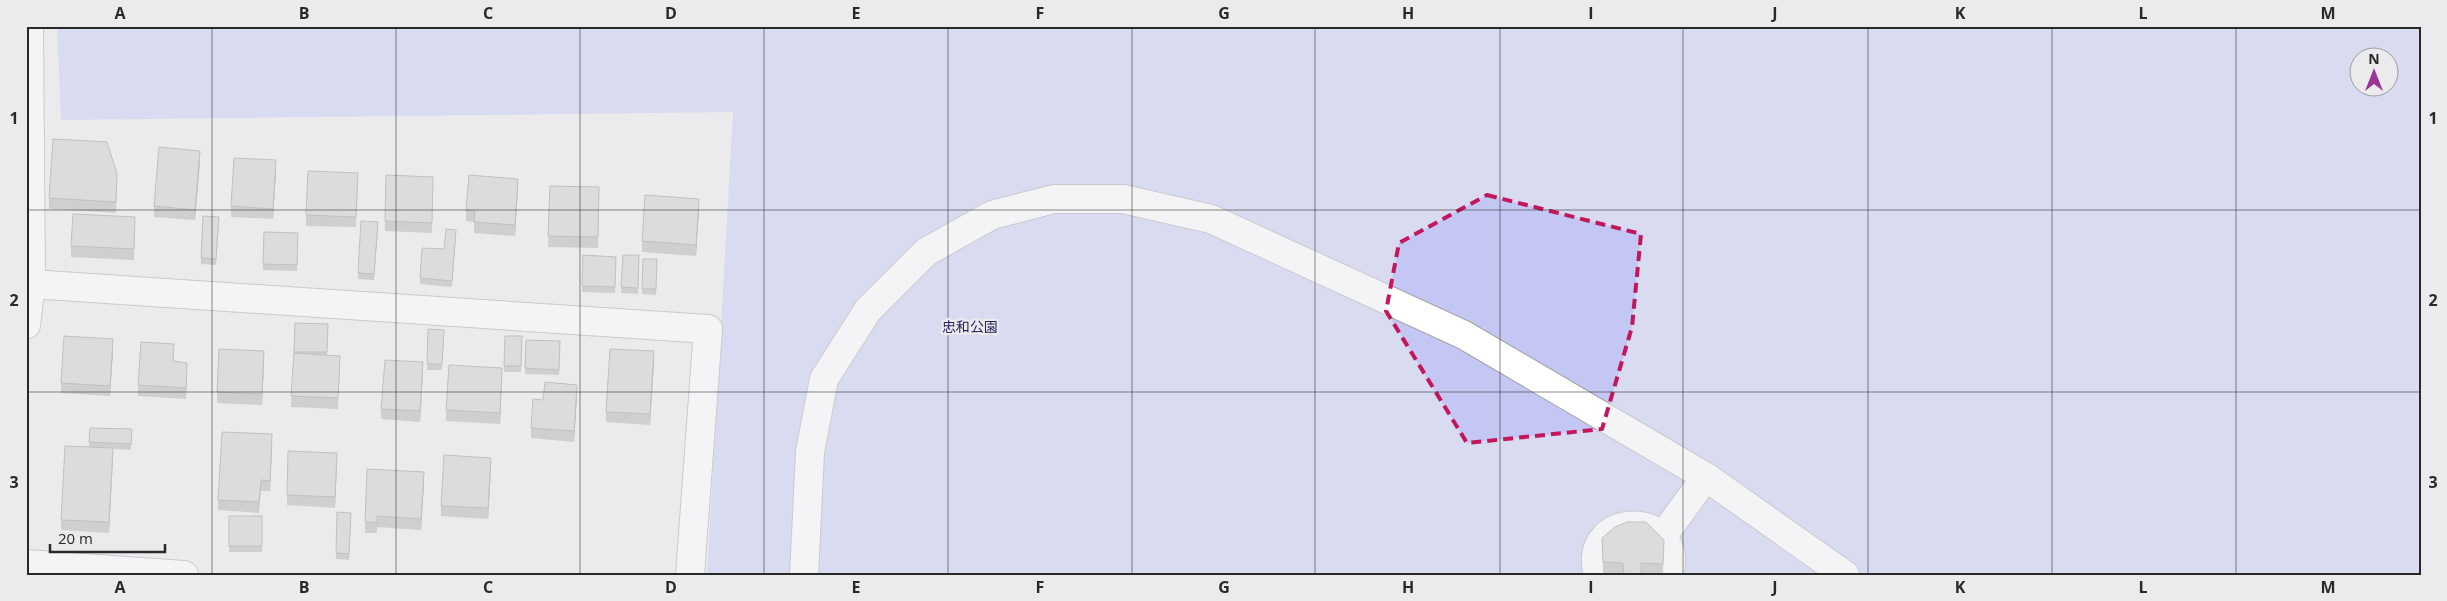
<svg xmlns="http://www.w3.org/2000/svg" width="2447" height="601" font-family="'Open Sans','Noto Sans JP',sans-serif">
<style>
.green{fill:#c4c7f4;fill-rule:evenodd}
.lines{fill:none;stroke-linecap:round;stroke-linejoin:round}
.street-casing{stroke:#a3a3a5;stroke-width:30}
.street{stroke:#fff;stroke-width:28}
.wall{fill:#adabad}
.shaded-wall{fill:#8d8b8d}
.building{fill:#c9c7c9;stroke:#8d8b8d}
.marked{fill:none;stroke:#c2185b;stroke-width:4;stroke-dasharray:10 6;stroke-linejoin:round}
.grid{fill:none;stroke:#29292a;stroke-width:1;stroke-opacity:0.55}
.labels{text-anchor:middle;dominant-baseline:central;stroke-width:4.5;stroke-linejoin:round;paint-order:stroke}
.park-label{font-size:14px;fill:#29245e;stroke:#ebebee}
.neatline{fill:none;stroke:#29292a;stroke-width:2}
.grid-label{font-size:16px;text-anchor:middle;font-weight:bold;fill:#29292a}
</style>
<rect width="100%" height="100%" fill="#ebebee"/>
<path class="green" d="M 57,26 L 2421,26 L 2421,575 L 707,575 L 733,112 L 61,120 ZM 2360,58 L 2390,58 L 2390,88 L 2360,88 Z"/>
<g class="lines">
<g class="street-casing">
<g id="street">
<path d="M 31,284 L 708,329 L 690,575"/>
<path d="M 26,325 L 31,284 L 29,26"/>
<path d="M 1662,537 L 1706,477"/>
<path d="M 26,564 L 184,575"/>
<path d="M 804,575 L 810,452 L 824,379 L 868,310 L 926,252 L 992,215 L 1054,199 L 1123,199 L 1211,219 L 1464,335 L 1706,477 L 1845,575"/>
<path d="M 1598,575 C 1580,509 1687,509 1669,575"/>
</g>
</g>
<use href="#street" class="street"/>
</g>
<g class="wall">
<path d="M 200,161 L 195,220 L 154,217 L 154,206 Z"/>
<path d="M 276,171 L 273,219 L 231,217 L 231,206 Z"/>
<path d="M 358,183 L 356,227 L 306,226 L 306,215 Z"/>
<path d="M 117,185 L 116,213 L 49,209 L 49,198 Z"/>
<path d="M 550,186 L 599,187 L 598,248 L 548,247 Z"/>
<path d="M 433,187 L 432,233 L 385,231 L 385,221 Z"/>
<path d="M 518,189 L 515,236 L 474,233 L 474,222 L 466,221 L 466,210 Z"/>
<path d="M 699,210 L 696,256 L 642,252 L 642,241 Z"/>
<path d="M 219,222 L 216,265 L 201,264 L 201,258 Z"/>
<path d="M 135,227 L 134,260 L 71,257 L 71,246 Z"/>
<path d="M 378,228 L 374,280 L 358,279 L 358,273 Z"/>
<path d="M 264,232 L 298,233 L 297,271 L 263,270 Z"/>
<path d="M 456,236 L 452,287 L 420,284 L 420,278 Z"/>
<path d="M 583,255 L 616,257 L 615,293 L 582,292 Z"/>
<path d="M 623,255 L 639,255 L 638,294 L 621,293 Z"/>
<path d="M 643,259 L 657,259 L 656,295 L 642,294 Z"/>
<path d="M 295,323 L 328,324 L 327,355 L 340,366 L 338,409 L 291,407 Z"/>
<path d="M 428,329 L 444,330 L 442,370 L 427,370 Z"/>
<path d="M 505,336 L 522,336 L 521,372 L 504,372 Z"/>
<path d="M 526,340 L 560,341 L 559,375 L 525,374 Z"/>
<path d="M 113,350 L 110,396 L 61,393 L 61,383 Z"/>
<path d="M 174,355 L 174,362 L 187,373 L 186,399 L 138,396 L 138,385 Z"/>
<path d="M 264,362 L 262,405 L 217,403 L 217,392 Z"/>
<path d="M 654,362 L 650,425 L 606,422 L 606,412 Z"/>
<path d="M 423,373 L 420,422 L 381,419 L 381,409 Z"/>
<path d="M 502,379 L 500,424 L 446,421 L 446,410 Z"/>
<path d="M 577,396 L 574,442 L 531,438 L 531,428 L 543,400 Z"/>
<path d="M 90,428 L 132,429 L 131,450 L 113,449 L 109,533 L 61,530 L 61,520 L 89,447 Z"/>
<path d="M 272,445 L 270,491 L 261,491 L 259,513 L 218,510 L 218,500 Z"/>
<path d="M 337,463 L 335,508 L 287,505 L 287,495 Z"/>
<path d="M 491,468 L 488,519 L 441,516 L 441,506 Z"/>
<path d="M 424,483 L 421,530 L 377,527 L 377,533 L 365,533 L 365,522 Z"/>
<path d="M 337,512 L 351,513 L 349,560 L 336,559 Z"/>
<rect x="229" y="516" width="33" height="36"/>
<path d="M 1602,538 L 1664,540 L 1663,575 L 1603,573 Z"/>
</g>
<g class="shaded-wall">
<path d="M 200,151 L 200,161 L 195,220 L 195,210 Z"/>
<path d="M 276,160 L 276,171 L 273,219 L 273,209 Z"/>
<path d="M 518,179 L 518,189 L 515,236 L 515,225 Z"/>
<path d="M 699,199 L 699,210 L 696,256 L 696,245 Z"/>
<path d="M 113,339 L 113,350 L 110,396 L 110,386 Z"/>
<path d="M 264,351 L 264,362 L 262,405 L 262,394 Z"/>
<path d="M 654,351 L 654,362 L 650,425 L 650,414 Z"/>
<path d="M 423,362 L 423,373 L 420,422 L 420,411 Z"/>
<path d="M 187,363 L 187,373 L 186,399 L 186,388 Z"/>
<path d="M 502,368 L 502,379 L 500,424 L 500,413 Z"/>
<path d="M 577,385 L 577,396 L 574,442 L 574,431 Z"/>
<path d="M 272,434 L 272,445 L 270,491 L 270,481 Z"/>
<path d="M 113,448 L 113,459 L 109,533 L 109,522 Z"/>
<path d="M 337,453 L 337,463 L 335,508 L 335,497 Z"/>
<path d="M 491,458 L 491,468 L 488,519 L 488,508 Z"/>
<path d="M 424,472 L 424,483 L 421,530 L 421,519 Z"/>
</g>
<g class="building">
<path d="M 53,139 L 107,142 L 117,174 L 116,202 L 49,198 Z"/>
<path d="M 159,147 L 200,151 L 195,210 L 154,206 Z"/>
<path d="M 234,158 L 276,160 L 273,209 L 231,206 Z"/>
<path d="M 308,171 L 358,173 L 356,217 L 306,215 Z"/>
<path d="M 386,175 L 433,177 L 432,223 L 385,221 Z"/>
<path d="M 469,175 L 518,179 L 515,225 L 474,222 L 475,211 L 466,210 Z"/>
<path d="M 550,186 L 599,187 L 598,237 L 548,236 Z"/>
<path d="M 645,195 L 699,199 L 696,245 L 642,241 Z"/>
<path d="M 73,214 L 135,217 L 134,249 L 71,246 Z"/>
<path d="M 203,216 L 219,217 L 216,259 L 201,258 Z"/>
<path d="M 361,221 L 378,222 L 374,274 L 358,273 Z"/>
<path d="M 446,229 L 456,230 L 452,281 L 420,278 L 422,248 L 444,249 Z"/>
<path d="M 264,232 L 298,233 L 297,265 L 263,264 Z"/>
<path d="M 583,255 L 616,257 L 615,287 L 582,286 Z"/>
<path d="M 623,255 L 639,255 L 638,288 L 621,287 Z"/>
<path d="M 643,259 L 657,259 L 656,289 L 642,289 Z"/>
<path d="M 295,323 L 328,324 L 327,352 L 294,352 Z"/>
<path d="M 428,329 L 444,330 L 442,364 L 427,364 Z"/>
<path d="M 64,336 L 113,339 L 110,386 L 61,383 Z"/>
<path d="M 505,336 L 522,336 L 521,366 L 504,366 Z"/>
<path d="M 526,340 L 560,341 L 559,370 L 525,368 Z"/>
<path d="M 141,342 L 174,344 L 173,361 L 187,363 L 186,388 L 138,385 Z"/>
<path d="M 219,349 L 264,351 L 262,394 L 217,392 Z"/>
<path d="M 610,349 L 654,351 L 650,414 L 606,412 Z"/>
<path d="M 294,353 L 340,356 L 338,398 L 291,396 Z"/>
<path d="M 385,360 L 423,362 L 420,411 L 381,409 Z"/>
<path d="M 449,365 L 502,368 L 500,413 L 446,410 Z"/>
<path d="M 545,382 L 577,385 L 574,431 L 531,428 L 533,399 L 543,400 Z"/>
<path d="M 90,428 L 132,429 L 131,444 L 89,442 Z"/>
<path d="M 222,432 L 272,434 L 270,481 L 261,480 L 259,502 L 218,500 Z"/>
<path d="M 65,446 L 113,448 L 109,522 L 61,520 Z"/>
<path d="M 288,451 L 337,453 L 335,497 L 287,495 Z"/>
<path d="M 444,455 L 491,458 L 488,508 L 441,506 Z"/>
<path d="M 367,469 L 424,472 L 421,519 L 377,516 L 377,523 L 365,522 Z"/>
<path d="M 337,512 L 351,513 L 349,554 L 336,553 Z"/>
<rect x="229" y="516" width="33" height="30"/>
<path d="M 1627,522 L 1646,522 L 1664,540 L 1663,564 L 1641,563 L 1641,575 L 1624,575 L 1623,563 L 1603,562 L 1602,538 L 1615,527 Z"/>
</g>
<path d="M0 0H2447V601H0ZM 1487,195 L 1641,234 L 1632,327 L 1602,429 L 1467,443 L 1386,311 L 1399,243 Z" fill="#ebebee" fill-opacity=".55" fill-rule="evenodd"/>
<path class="marked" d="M 1487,195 L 1641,234 L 1632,327 L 1602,429 L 1467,443 L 1386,311 L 1399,243 Z"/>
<path class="grid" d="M 212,26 L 212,575M 396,26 L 396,575M 580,26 L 580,575M 764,26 L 764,575M 948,26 L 948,575M 1132,26 L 1132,575M 1315,26 L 1315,575M 1500,26 L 1500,575M 1683,26 L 1683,575M 1868,26 L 1868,575M 2052,26 L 2052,575M 2236,26 L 2236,575M 26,210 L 2421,210M 26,392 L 2421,392"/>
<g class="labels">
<g class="park-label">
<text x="970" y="326">忠和公園</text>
</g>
</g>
<rect width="2447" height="601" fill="none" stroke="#ebebee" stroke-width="55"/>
<g transform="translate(2374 72)"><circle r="24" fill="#ebebee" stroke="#9d9da0"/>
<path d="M0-4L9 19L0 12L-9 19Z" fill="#9d3597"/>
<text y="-8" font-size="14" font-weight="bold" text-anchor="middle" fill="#29292a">N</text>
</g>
<path d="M50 544v8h115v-8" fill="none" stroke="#29292a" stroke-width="2.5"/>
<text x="58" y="544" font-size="15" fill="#29292a" stroke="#ebebee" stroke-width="4" paint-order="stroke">20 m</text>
<rect x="28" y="28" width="2392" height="546" class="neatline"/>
<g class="grid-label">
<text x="120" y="19">A</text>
<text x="304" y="19">B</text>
<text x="488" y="19">C</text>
<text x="671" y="19">D</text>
<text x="856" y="19">E</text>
<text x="1040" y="19">F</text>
<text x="1224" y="19">G</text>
<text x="1408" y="19">H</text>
<text x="1591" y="19">I</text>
<text x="1775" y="19">J</text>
<text x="1960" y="19">K</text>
<text x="2143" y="19">L</text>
<text x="2328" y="19">M</text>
<text x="14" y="124">1</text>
<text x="2433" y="124">1</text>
<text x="14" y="306">2</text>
<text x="2433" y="306">2</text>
<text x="14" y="488">3</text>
<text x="2433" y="488">3</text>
<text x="120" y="593">A</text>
<text x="304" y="593">B</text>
<text x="488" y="593">C</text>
<text x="671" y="593">D</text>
<text x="856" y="593">E</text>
<text x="1040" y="593">F</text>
<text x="1224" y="593">G</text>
<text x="1408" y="593">H</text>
<text x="1591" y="593">I</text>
<text x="1775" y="593">J</text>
<text x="1960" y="593">K</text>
<text x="2143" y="593">L</text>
<text x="2328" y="593">M</text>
</g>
</svg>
